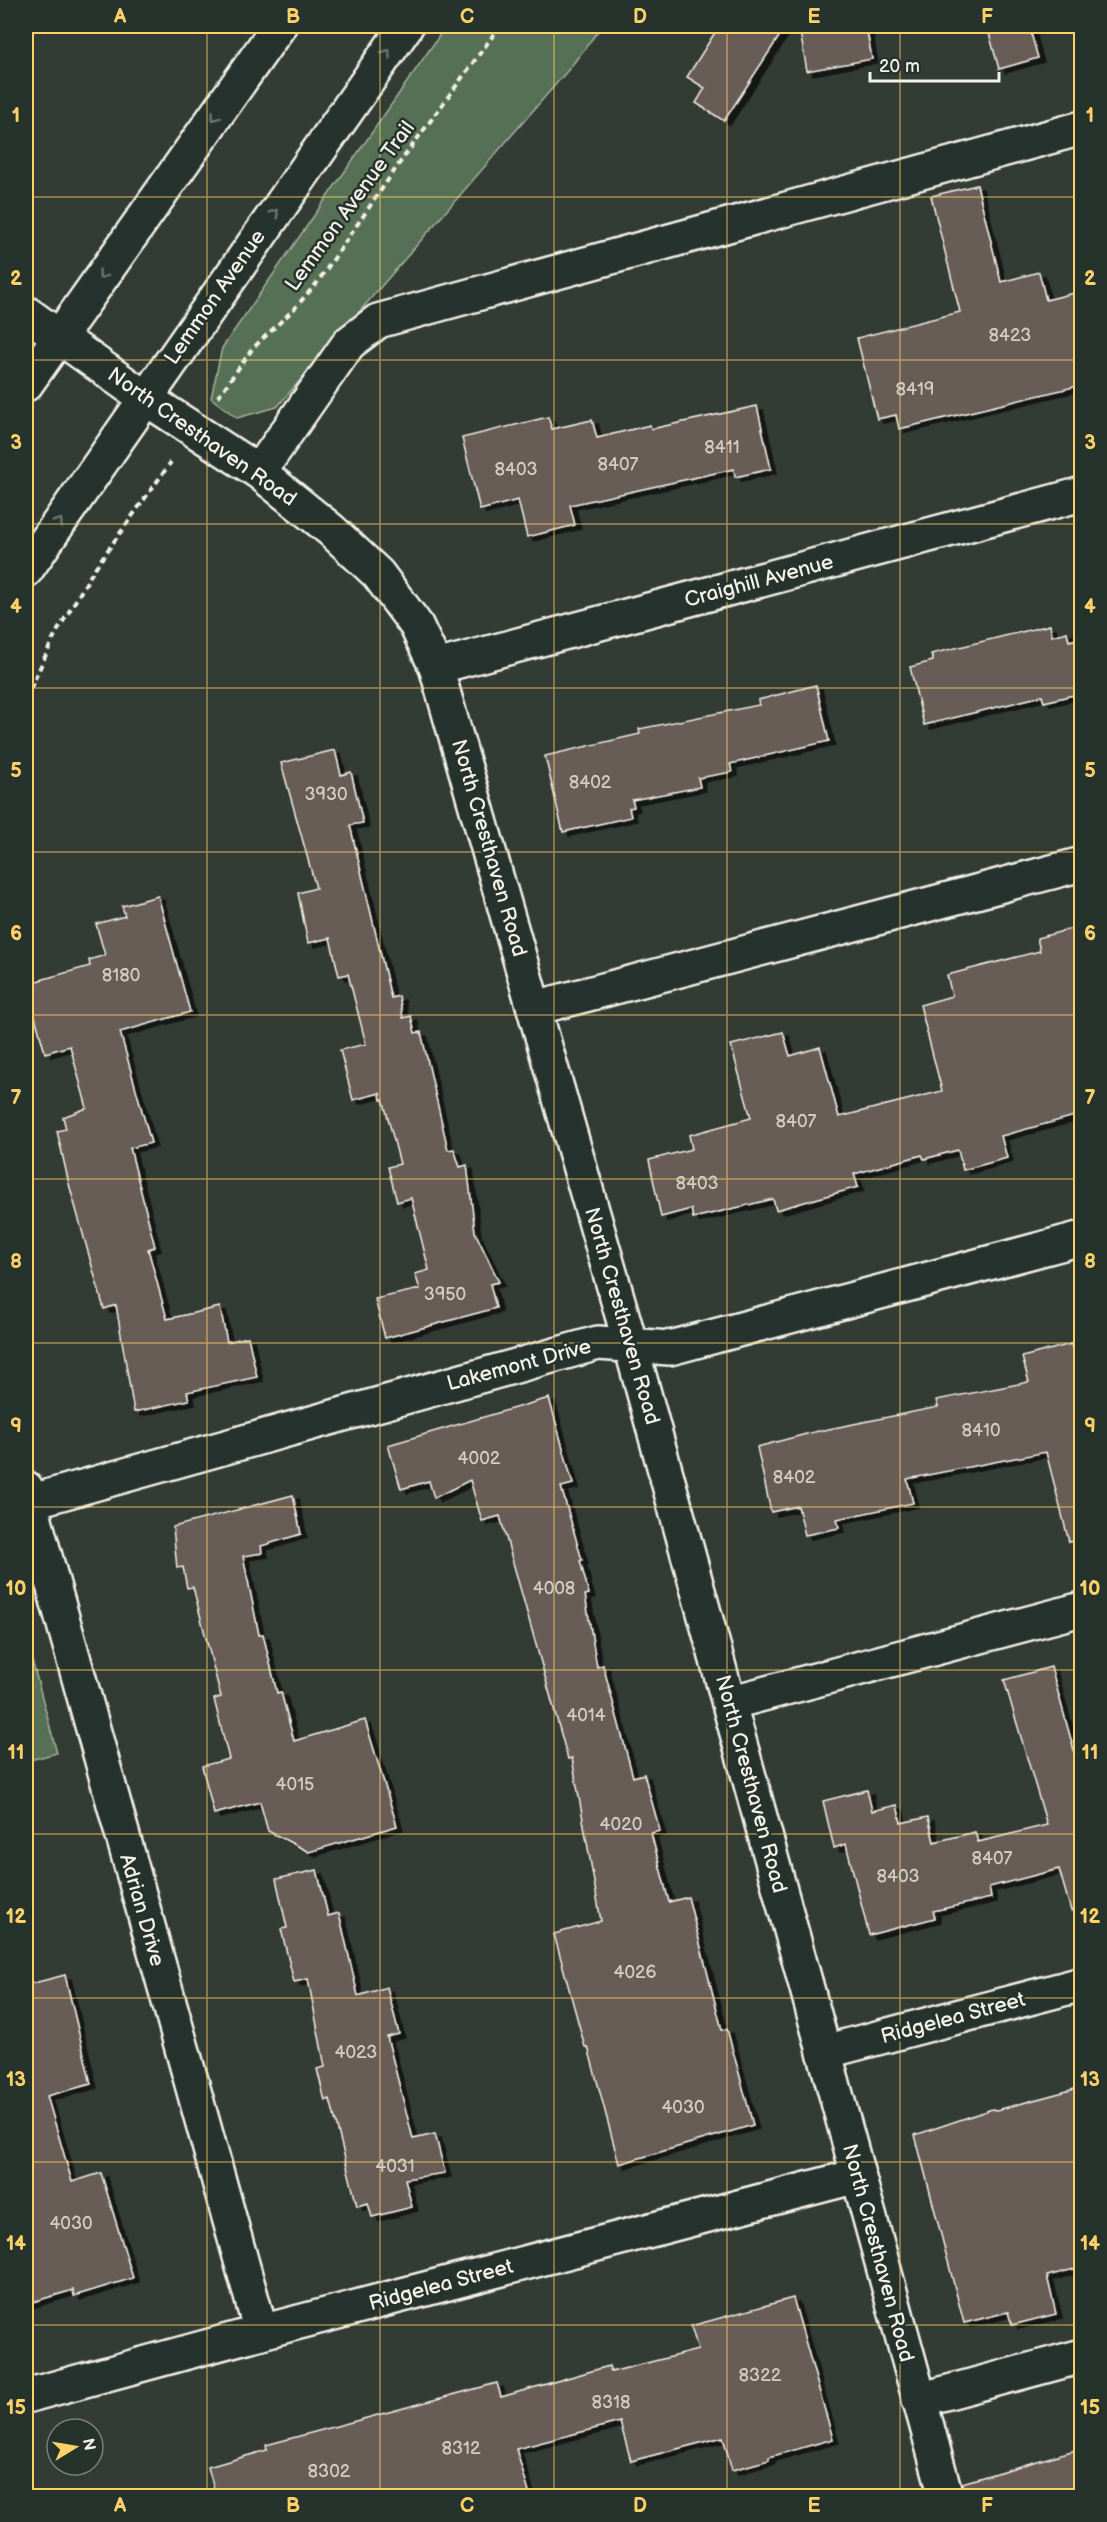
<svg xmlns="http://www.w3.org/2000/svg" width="1107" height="2522" font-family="'Balsamiq Sans',sans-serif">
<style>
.green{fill:#576f54;stroke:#a6b09e;stroke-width:1.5}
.building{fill:#685c57;stroke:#f4f1e8;stroke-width:1.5;filter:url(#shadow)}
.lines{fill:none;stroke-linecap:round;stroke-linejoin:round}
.minor-casing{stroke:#f4f1e8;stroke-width:38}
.major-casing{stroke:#f4f1e8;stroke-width:38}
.path{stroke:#f4f1e8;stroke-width:4;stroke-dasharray:6 4.5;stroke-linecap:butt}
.minor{stroke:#26332d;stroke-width:33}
.major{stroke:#26332d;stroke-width:33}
.oneway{stroke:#6e766e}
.grid{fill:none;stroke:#ffd166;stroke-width:1.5;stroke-opacity:0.55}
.labels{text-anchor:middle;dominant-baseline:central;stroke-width:5;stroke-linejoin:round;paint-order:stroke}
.number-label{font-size:18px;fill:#d1ccc4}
.street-label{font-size:21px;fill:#f4f1e8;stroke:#26332d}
.neatline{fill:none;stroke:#ffd166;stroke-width:2}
.grid-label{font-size:20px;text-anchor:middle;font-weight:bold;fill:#ffd166}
</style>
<defs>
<filter id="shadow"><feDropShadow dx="6" dy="4" stdDeviation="0" flood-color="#0009"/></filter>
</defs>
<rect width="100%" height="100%" fill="#333b35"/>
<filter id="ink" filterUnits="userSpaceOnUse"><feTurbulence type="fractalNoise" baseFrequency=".0167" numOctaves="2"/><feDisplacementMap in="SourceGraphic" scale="12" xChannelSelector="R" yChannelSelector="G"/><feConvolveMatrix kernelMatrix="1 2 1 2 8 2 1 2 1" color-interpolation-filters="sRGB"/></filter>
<g filter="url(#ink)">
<g class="green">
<path d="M 446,26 L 602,26 L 569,69 L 277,407 L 237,418 L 211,398 L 222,348 Z"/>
<path d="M 26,1638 L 57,1753 L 26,1761 Z"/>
</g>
<g class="building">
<path d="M 719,26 L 786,26 L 724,121 L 696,103 L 705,88 L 687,77 Z"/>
<path d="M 799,26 L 866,26 L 872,59 L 807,71 Z"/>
<path d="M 987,26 L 1029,26 L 1038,58 L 999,69 Z"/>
<path d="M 977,185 L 1001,282 L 1039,272 L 1046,300 L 1082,291 L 1082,385 L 899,429 L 896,415 L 877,419 L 857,338 L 960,312 L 931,196 Z"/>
<path d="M 757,406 L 771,469 L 735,477 L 734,469 L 570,505 L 575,525 L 527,537 L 518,500 L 480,510 L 462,438 L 548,417 L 552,429 L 592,420 L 597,438 L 650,425 L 651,429 Z"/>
<path d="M 1050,625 L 1052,636 L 1067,632 L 1069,641 L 1082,638 L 1082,693 L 1044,702 L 1042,696 L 924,725 L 910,667 L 933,661 L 931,654 Z"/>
<path d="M 816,685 L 829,741 L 730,764 L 732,772 L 698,778 L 700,787 L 632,800 L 634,807 L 629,808 L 631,817 L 563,832 L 545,756 L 640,734 L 639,729 L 759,705 L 758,700 Z"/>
<path d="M 335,750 L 341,775 L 351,772 L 363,823 L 350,825 L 391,998 L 399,996 L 403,1018 L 411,1016 L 415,1033 L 421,1032 L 448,1150 L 454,1149 L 460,1167 L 467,1165 L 475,1232 L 499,1282 L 490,1284 L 496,1308 L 385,1338 L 375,1299 L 420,1289 L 415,1274 L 429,1270 L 411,1198 L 397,1202 L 388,1167 L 400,1164 L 383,1099 L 381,1100 L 380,1093 L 353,1100 L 340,1050 L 366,1044 L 348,974 L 339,976 L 330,938 L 308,943 L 298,893 L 316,888 L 281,763 Z"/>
<path d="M 158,896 L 190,1012 L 120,1032 L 151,1143 L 130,1148 L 155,1247 L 148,1249 L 167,1319 L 220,1307 L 227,1342 L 248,1337 L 257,1377 L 187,1392 L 189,1400 L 134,1412 L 116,1305 L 104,1309 L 69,1184 L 57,1131 L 66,1129 L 63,1117 L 87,1108 L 70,1046 L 45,1053 L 26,984 L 90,966 L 89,960 L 105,955 L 96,924 L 125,916 L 122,906 Z"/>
<path d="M 1082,926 L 1082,1114 L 1001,1136 L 1007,1158 L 963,1170 L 958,1150 L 924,1159 L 922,1155 L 854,1174 L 858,1187 L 776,1210 L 773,1199 L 693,1218 L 691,1209 L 661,1217 L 649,1160 L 692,1149 L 689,1135 L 751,1118 L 731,1045 L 783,1032 L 790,1056 L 820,1047 L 839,1117 L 942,1091 L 920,1005 L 952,996 L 947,975 L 1040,951 L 1037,938 Z"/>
<path d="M 1071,1344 L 1073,1351 L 1082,1349 L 1082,1540 L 1069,1542 L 1046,1452 L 907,1479 L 913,1503 L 837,1519 L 839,1528 L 805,1535 L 798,1506 L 771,1512 L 757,1447 L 814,1432 L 938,1407 L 936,1400 L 1029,1382 L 1022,1357 Z"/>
<path d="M 549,1398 L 573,1484 L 561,1487 L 582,1560 L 580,1561 L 589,1594 L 585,1595 L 597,1667 L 603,1665 L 633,1777 L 644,1774 L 660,1831 L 651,1833 L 669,1902 L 688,1897 L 722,2030 L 727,2029 L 753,2125 L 619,2164 L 588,2047 L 585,2047 L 554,1934 L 601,1921 L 572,1758 L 568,1759 L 500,1516 L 482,1521 L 470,1480 L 434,1498 L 429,1481 L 401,1489 L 388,1445 Z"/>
<path d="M 293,1495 L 301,1534 L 261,1546 L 262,1553 L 243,1556 L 259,1635 L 263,1634 L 277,1693 L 281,1692 L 294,1741 L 365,1720 L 397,1826 L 309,1852 L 268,1831 L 260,1802 L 214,1814 L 202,1766 L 229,1759 L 214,1699 L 221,1697 L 193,1587 L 187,1588 L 183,1567 L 177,1568 L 173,1527 Z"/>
<path d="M 1051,1667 L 1076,1758 L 1082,1756 L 1082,1910 L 1071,1911 L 1059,1869 L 989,1887 L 991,1898 L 933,1911 L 935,1918 L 869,1935 L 846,1844 L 834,1848 L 823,1801 L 867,1790 L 872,1811 L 897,1805 L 901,1823 L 928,1817 L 934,1842 L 975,1832 L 978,1842 L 1047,1825 L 1004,1680 Z"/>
<path d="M 317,1870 L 328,1916 L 339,1913 L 358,1996 L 387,1987 L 399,2034 L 387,2037 L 413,2139 L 435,2134 L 445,2173 L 405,2179 L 412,2207 L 372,2217 L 368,2203 L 357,2206 L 330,2099 L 325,2101 L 317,2069 L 325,2067 L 308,1979 L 294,1982 L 281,1929 L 287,1928 L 276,1879 Z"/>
<path d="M 65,1975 L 91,2084 L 47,2096 L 72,2182 L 101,2173 L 133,2278 L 74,2296 L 73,2290 L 26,2304 L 26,1985 Z"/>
<path d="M 1082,2087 L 1082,2267 L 1047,2276 L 1056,2314 L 1012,2325 L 1008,2312 L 964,2323 L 915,2135 L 992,2109 L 997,2110 Z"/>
<path d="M 793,2298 L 833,2439 L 769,2457 L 769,2460 L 732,2470 L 723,2437 L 631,2461 L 620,2422 L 516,2449 L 530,2496 L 216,2496 L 208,2467 L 267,2450 L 266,2445 L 497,2383 L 501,2397 L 609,2366 L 611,2372 L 698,2350 L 691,2326 Z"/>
<path d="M 1082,2448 L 1082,2496 L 964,2496 L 962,2483 Z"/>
</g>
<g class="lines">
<g class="minor-casing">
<g id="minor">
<path d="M 26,313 L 145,398 L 259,472 L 331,530 L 378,574 L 416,625 L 436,667 L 631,1346 L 946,2496"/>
<path d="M 259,472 L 349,343 L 378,321 L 1082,128"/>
<path d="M 436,667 L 1082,494"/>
<path d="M 535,1008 L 1082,864"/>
<path d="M 26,1488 L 261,2332"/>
<path d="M 29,1502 L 598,1343 L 670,1348 L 1082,1238"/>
<path d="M 729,1703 L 1082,1609"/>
<path d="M 824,2052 L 1082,1984"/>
<path d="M 26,2396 L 261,2332 L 857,2176"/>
<path d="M 919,2400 L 1082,2356"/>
</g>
</g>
<g class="major-casing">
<g id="major">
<path d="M 26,384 L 279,26"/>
<path d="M 26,570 L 406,26"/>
</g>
</g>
<g class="path">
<path d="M 218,397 L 253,348 L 293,310 L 317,283 L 401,161 L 500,26"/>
<path d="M 26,698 L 55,635 L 95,568 L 171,462"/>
</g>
<use href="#minor" class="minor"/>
<use href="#major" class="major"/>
</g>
<defs><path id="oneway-chevron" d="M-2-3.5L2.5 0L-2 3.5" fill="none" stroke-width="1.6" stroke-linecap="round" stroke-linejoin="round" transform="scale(1.5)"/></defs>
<g class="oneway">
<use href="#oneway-chevron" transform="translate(387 53) rotate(-55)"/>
<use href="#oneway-chevron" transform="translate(215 117) rotate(126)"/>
<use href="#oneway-chevron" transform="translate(275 213) rotate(-55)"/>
<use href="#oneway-chevron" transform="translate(102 275) rotate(126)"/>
<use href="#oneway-chevron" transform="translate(59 522) rotate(-55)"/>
</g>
</g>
<path class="grid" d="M 207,26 L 207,2496M 380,26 L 380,2496M 554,26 L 554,2496M 727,26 L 727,2496M 900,26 L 900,2496M 26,197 L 1082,197M 26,360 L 1082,360M 26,524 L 1082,524M 26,688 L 1082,688M 26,852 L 1082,852M 26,1015 L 1082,1015M 26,1179 L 1082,1179M 26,1343 L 1082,1343M 26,1507 L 1082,1507M 26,1670 L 1082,1670M 26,1834 L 1082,1834M 26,1998 L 1082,1998M 26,2162 L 1082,2162M 26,2325 L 1082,2325"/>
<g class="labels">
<g class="number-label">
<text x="1010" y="335">8423</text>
<text x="915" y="389">8419</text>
<text x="722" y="447">8411</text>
<text x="618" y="464">8407</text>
<text x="516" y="469">8403</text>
<text x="590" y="782">8402</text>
<text x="326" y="794">3930</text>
<text x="121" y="975">8180</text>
<text x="796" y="1121">8407</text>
<text x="697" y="1183">8403</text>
<text x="445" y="1294">3950</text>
<text x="981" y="1430">8410</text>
<text x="479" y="1458">4002</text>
<text x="794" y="1477">8402</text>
<text x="554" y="1588">4008</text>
<text x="586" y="1715">4014</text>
<text x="295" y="1784">4015</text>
<text x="621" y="1824">4020</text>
<text x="992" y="1858">8407</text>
<text x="898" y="1876">8403</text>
<text x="635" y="1972">4026</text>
<text x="356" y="2052">4023</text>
<text x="683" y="2107">4030</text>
<text x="395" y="2166">4031</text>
<text x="71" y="2223">4030</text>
<text x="760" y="2375">8322</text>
<text x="611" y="2402">8318</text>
<text x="461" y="2448">8312</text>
<text x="329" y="2471">8302</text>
</g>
<g class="street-label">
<text transform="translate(350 206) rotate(-54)">Lemmon Avenue Trail</text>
<text transform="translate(215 297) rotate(-55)">Lemmon Avenue</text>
<text transform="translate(202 437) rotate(35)">North Cresthaven Road</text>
<text transform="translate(759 581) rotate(-15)">Craighill Avenue</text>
<text transform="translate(489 848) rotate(74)">North Cresthaven Road</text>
<text transform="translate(622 1316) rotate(74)">North Cresthaven Road</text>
<text transform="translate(519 1365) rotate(-15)">Lakemont Drive</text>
<text transform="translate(751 1784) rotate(75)">North Cresthaven Road</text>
<text transform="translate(142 1910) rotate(74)">Adrian Drive</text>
<text transform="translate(953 2018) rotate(-15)">Ridgelea Street</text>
<text transform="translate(878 2253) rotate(75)">North Cresthaven Road</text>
<text transform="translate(441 2285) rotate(-15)">Ridgelea Street</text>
</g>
</g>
<rect width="1107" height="2522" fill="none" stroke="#26332d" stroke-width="66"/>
<g transform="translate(75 2447) rotate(79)"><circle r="28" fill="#26332d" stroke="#787f78" stroke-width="1.5"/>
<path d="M0-4.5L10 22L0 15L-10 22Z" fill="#ffd166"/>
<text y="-9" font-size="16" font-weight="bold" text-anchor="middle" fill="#f4f1e8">N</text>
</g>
<path d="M870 72v9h129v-9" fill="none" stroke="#f4f1e8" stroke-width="3"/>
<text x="879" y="72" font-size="18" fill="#f4f1e8" stroke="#26332d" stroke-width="4.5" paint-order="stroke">20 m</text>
<rect x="33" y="33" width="1041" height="2456" class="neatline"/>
<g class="grid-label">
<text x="120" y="23">A</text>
<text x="293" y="23">B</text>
<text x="467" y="23">C</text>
<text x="640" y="23">D</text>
<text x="814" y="23">E</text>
<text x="987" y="23">F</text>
<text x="16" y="122">1</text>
<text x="1090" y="122">1</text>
<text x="16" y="285">2</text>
<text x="1090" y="285">2</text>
<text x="16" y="449">3</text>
<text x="1090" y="449">3</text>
<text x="16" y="613">4</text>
<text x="1090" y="613">4</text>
<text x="16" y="777">5</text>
<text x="1090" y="777">5</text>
<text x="16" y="940">6</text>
<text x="1090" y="940">6</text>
<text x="16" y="1104">7</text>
<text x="1090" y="1104">7</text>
<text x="16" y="1268">8</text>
<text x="1090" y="1268">8</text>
<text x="16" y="1432">9</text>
<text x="1090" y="1432">9</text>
<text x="16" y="1595">10</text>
<text x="1090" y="1595">10</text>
<text x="16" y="1759">11</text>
<text x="1090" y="1759">11</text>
<text x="16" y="1923">12</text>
<text x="1090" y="1923">12</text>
<text x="16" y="2086">13</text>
<text x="1090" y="2086">13</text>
<text x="16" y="2250">14</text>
<text x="1090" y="2250">14</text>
<text x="16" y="2414">15</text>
<text x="1090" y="2414">15</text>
<text x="120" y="2512">A</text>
<text x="293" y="2512">B</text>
<text x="467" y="2512">C</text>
<text x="640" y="2512">D</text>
<text x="814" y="2512">E</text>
<text x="987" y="2512">F</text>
</g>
</svg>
